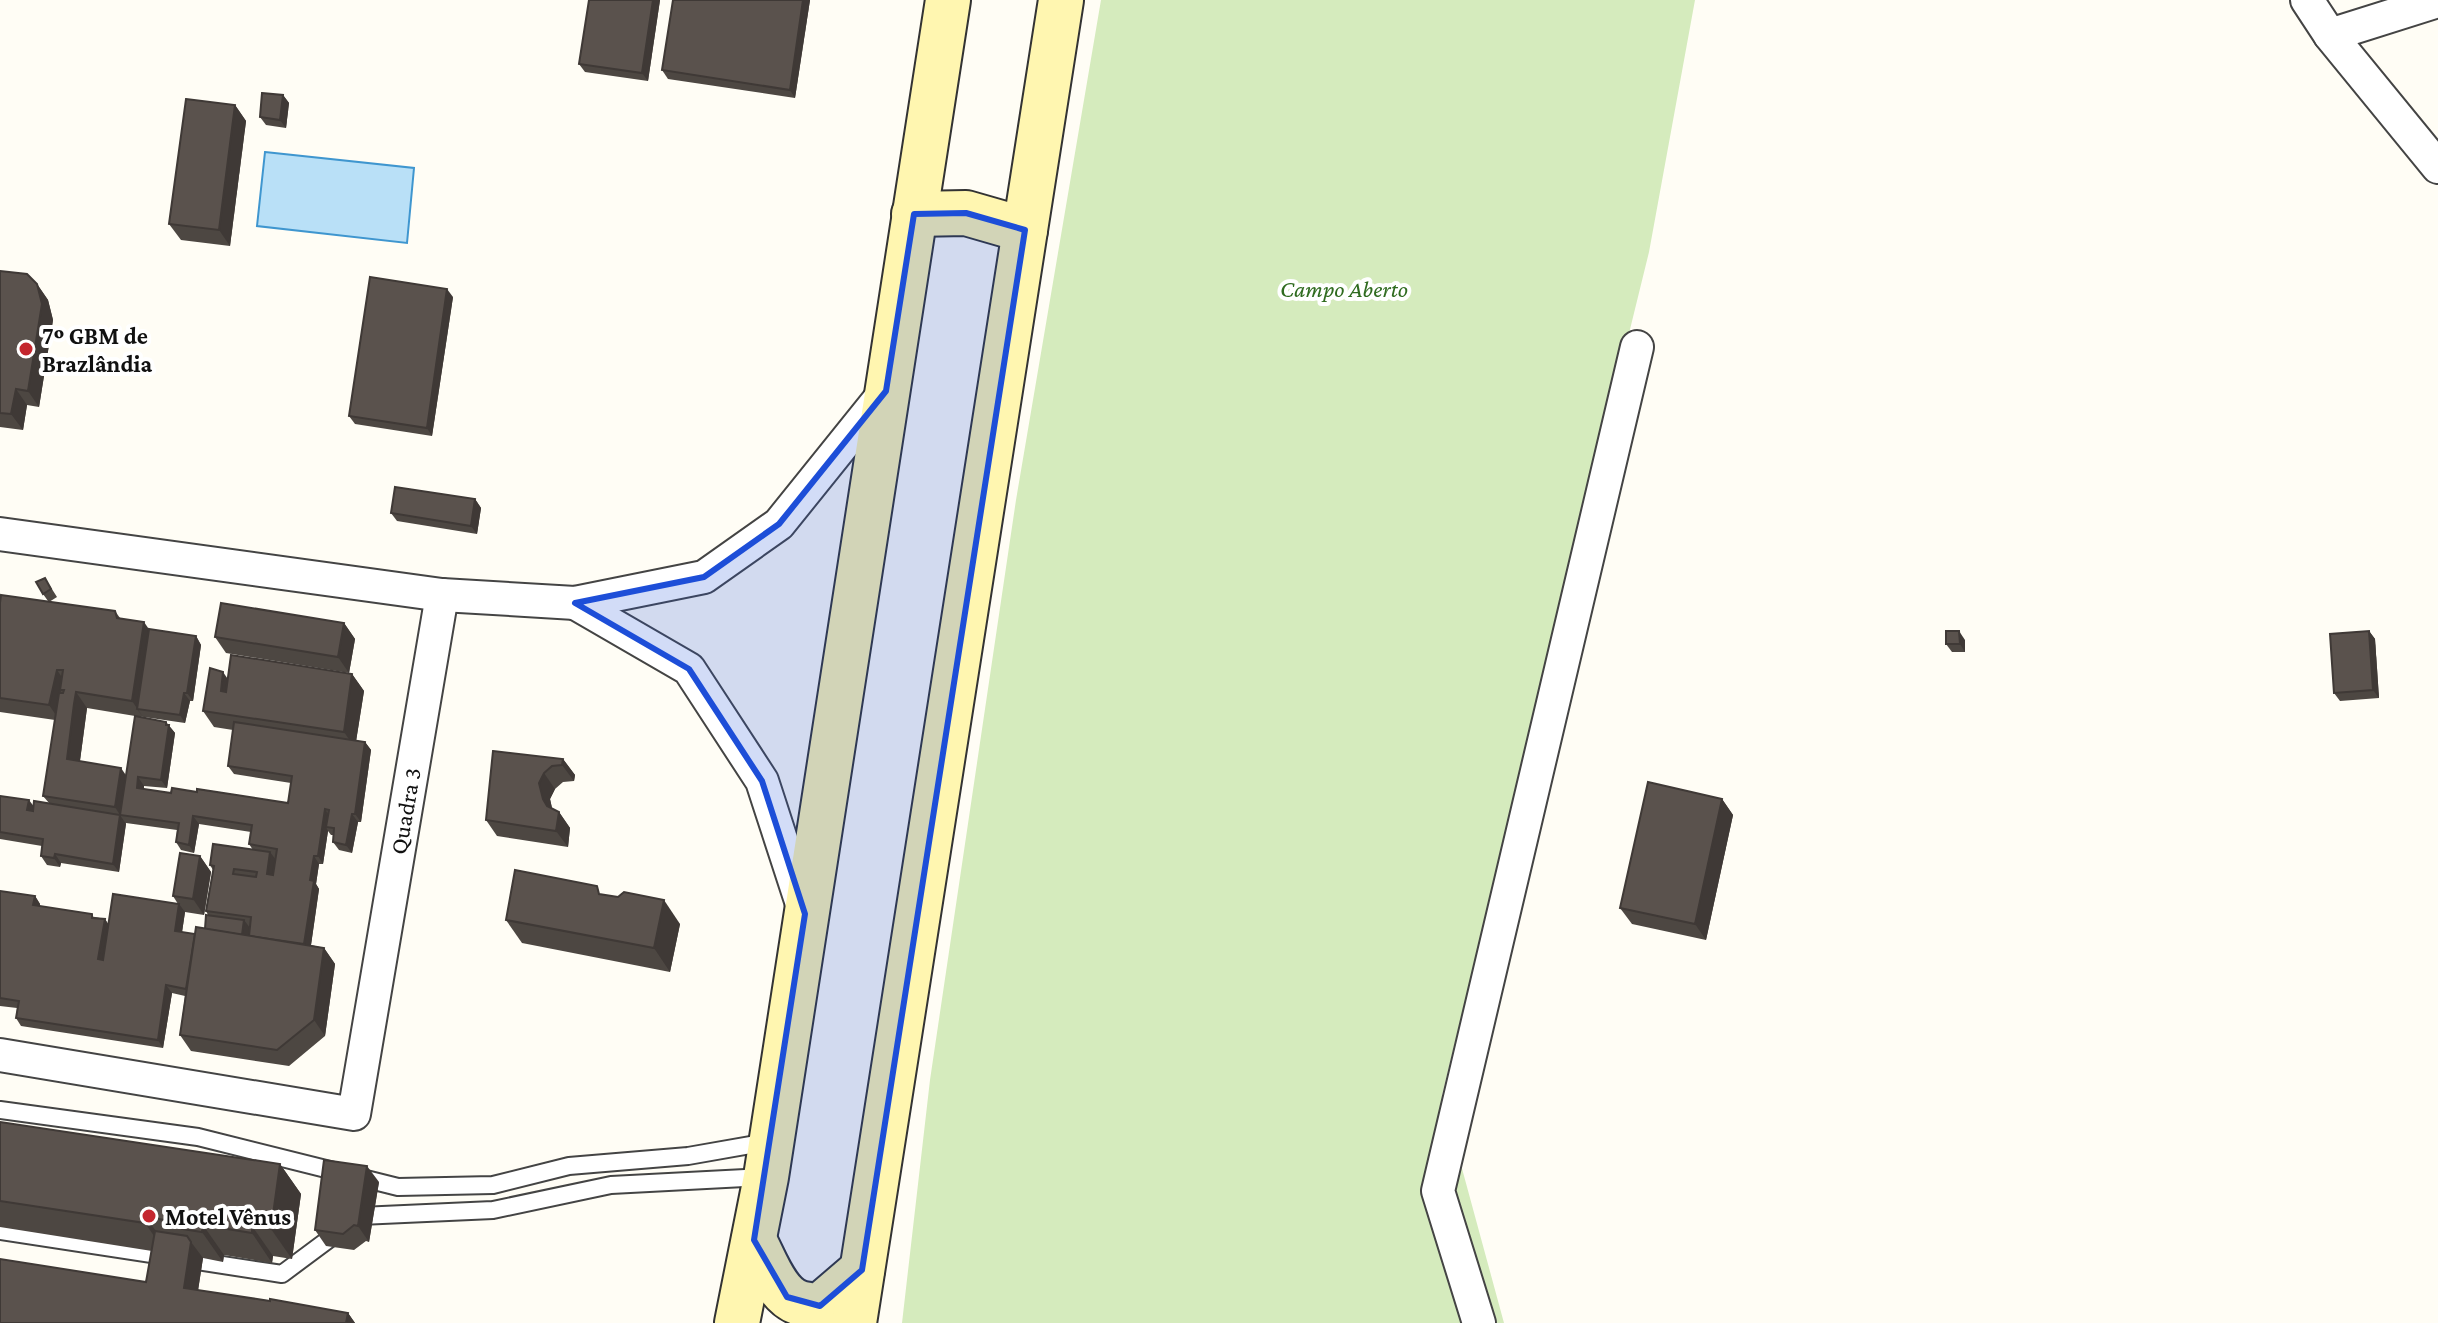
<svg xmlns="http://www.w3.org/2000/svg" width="2438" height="1323" font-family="'Crimson Pro',serif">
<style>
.green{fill:#d5ebbd}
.water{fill:#b9e0f7;stroke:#3f96cf;stroke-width:2}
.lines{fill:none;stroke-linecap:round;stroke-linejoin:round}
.lane-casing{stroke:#444;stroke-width:20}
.street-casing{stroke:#444;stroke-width:36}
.secondary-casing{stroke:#333;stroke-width:48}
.lane{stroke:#fff;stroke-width:16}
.street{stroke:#fff;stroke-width:32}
.secondary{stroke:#fff6b0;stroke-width:44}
.wall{fill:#4d4742;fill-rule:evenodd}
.shaded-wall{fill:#3f3936}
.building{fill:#5a524d;stroke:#3f3936;stroke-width:2;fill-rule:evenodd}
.marked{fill:#1d4ed8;fill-opacity:0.2;stroke:#1d4ed8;stroke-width:6;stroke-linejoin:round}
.poi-dot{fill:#c4262e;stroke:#fff;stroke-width:3}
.labels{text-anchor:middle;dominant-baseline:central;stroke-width:8;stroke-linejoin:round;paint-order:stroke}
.park-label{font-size:24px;font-style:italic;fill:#2f6b1f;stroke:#fff}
.poi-label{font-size:24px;font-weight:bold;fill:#111;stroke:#fff;text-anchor:start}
.street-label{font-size:24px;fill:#111;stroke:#fff}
</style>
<rect width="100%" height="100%" fill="#fffdf5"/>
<path class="green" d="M 1101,0 L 1695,0 L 1649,252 L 1442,1095 L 1504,1323 L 902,1323 L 930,1080 L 1016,500 Z"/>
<path class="water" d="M 265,152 L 414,168 L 407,243 L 257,226 Z"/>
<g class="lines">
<g class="lane-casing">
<g id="lane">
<path d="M 0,1110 L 198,1137 L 398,1187 L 493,1185 L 569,1166 L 688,1156 L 768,1142"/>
<path d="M 0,1231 L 282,1274 L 360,1216 L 493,1210 L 611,1185 L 765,1177"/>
</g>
</g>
<g class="street-casing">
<g id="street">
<path d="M 2307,0 L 2330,35 L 2438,167"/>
<path d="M 2330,35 L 2438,1"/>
<path d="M 0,534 L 442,595 L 575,603 L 704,577 L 779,524 L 886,391"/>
<path d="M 575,603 L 689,669 L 762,781 L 804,910"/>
<path d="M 0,1055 L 354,1114 L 442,595"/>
<path d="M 1479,1323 L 1438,1191 L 1637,347"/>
</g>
</g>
<g class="secondary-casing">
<g id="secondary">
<path d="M 914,214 L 966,213 L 1025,230"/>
<path d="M 754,1240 C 765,1260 776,1296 800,1303 C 806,1305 813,1305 820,1306 L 862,1270"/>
<path d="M 737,1323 L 766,1177 L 948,0"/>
<path d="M 854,1323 L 1061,0"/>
</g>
</g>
<use href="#lane" class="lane"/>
<use href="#street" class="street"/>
<use href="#secondary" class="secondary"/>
</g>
<g class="wall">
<path d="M 589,0 L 660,0 L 648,81 L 585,72 L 579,64 Z"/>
<path d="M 673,0 L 810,0 L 795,98 L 668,79 L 662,70 Z"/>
<path d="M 283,95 L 289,103 L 286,128 L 266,125 L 260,117 Z"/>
<path d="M 235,105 L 246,121 L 230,246 L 181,240 L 169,224 Z"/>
<path d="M 0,271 L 37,284 L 48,300 L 53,320 L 39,407 L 27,405 L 23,430 L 0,427 Z"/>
<path d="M 453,297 L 432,436 L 355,424 L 349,416 Z"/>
<path d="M 475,499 L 481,508 L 477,534 L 397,521 L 391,513 Z"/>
<path d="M 50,586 L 57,597 L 49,602 L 115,611 L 120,618 L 149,630 L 196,636 L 201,645 L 193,701 L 190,701 L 185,723 L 137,716 L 166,722 L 175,733 L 167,788 L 144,786 L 144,789 L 171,793 L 288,803 L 291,783 L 234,774 L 228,766 L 233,730 L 214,727 L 203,711 L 227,678 L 352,674 L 364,691 L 356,741 L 365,742 L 371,750 L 361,822 L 358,822 L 352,853 L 339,850 L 333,842 L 333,835 L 331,835 L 328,831 L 323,864 L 319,864 L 316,884 L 319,889 L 311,945 L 324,948 L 335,964 L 325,1036 L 289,1066 L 191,1051 L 180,1035 L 185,996 L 172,993 L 163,1048 L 21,1026 L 16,1018 L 17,1008 L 0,1006 L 0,891 L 35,896 L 40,904 L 40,906 L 105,919 L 109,925 L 178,904 L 173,896 L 200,856 L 211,872 L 204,915 L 185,912 L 182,932 L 195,934 L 205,929 L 208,915 L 206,911 L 213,870 L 210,865 L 253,850 L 249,844 L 251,832 L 199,824 L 194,853 L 181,850 L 176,842 L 177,830 L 126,823 L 119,872 L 61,863 L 60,867 L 47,865 L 41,856 L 42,846 L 0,839 L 0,796 L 34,807 L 49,803 L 43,796 L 55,720 L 0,712 L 0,603 L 48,601 L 43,594 ZM 87,708 L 135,716 L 126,776 L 80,761 Z"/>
<path d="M 344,623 L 355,639 L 349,673 L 226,653 L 215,637 Z"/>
<path d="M 2369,631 L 2375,639 L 2379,698 L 2340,701 L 2334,693 Z"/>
<path d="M 1965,640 L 1965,652 L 1952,652 L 1946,644 Z"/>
<path d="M 493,751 L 563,759 L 575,775 L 574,781 L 563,782 L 555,789 L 550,799 L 552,809 L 559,812 L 570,828 L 568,847 L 497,836 L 486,820 Z"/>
<path d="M 1722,799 L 1733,815 L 1706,940 L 1632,924 L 1620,908 Z"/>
<path d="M 602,895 L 618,897 L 680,924 L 670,972 L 522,943 L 506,920 Z"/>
<path d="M 0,1122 L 280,1164 L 301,1194 L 292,1259 L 273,1256 L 272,1263 L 224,1255 L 223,1262 L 203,1258 L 198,1290 L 270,1301 L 270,1299 L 348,1313 L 355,1323 L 0,1323 L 0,1259 L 146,1282 L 152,1251 L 0,1227 Z"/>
<path d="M 379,1182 L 369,1242 L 366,1241 L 354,1250 L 326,1246 L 315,1230 Z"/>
</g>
<g class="shaded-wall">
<path d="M 653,0 L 660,0 L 648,81 L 642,73 Z"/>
<path d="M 803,0 L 810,0 L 795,98 L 790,90 Z"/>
<path d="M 283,95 L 289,103 L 286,128 L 280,120 Z"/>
<path d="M 235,105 L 246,121 L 230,246 L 219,230 Z"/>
<path d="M 37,284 L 48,300 L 53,320 L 39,407 L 28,391 Z"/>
<path d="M 447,289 L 453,297 L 432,436 L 427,428 Z"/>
<path d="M 16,389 L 27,405 L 23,430 L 11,414 Z"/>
<path d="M 475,499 L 481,508 L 477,534 L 471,526 Z"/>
<path d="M 144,622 L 155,638 L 137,709 L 143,717 L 132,701 Z"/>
<path d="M 344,623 L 355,639 L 349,673 L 338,657 Z"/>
<path d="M 1959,631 L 1965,640 L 1965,652 L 1960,644 Z"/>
<path d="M 2369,631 L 2375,639 L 2379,698 L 2373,690 Z"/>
<path d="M 196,636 L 201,645 L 193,701 L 187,693 Z"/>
<path d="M 57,670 L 68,686 L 64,690 L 60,690 L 65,698 L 60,721 L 49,705 Z"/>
<path d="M 223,672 L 234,688 L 232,707 L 221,691 Z"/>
<path d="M 352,674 L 364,691 L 355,748 L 344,732 Z"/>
<path d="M 76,692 L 87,708 L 78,775 L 67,759 Z"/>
<path d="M 184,693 L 190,701 L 185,723 L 180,715 Z"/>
<path d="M 166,722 L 175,733 L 167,788 L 161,780 Z"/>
<path d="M 365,742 L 371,750 L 361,822 L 355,814 Z"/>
<path d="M 563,759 L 575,775 L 574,781 L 562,765 Z"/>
<path d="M 121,768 L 132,784 L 120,815 L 115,807 Z"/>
<path d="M 544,773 L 555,789 L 550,799 L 554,816 L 559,812 L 570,828 L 568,847 L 556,831 L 543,799 L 539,783 Z"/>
<path d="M 138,777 L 144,786 L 143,796 L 137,788 Z"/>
<path d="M 1722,799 L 1733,815 L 1706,940 L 1695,924 Z"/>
<path d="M 29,800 L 35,808 L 33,818 L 27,810 Z"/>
<path d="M 325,809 L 330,817 L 326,827 L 328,831 L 323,864 L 318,856 Z"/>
<path d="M 352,814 L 358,822 L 352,853 L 346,845 Z"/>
<path d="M 120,815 L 126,824 L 119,872 L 113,864 Z"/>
<path d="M 193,816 L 199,824 L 194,853 L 189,845 Z"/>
<path d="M 270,852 L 276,860 L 273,882 L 267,874 Z"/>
<path d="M 55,854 L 61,863 L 60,867 L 54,858 Z"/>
<path d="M 200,856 L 211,872 L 204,915 L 193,899 Z"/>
<path d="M 314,856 L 319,864 L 316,884 L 319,889 L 310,952 L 304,944 L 310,880 Z"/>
<path d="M 35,896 L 40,904 L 39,913 L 33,905 Z"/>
<path d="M 664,900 L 680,924 L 670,972 L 654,948 Z"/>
<path d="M 179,904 L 185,912 L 181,939 L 175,931 Z"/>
<path d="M 105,919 L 110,928 L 104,968 L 98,959 Z"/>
<path d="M 244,920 L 250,928 L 247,949 L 242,941 Z"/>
<path d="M 324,948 L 335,964 L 325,1036 L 314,1020 Z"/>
<path d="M 166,985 L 172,993 L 163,1048 L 158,1040 Z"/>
<path d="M 280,1164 L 301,1194 L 292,1259 L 271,1229 Z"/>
<path d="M 367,1166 L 379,1182 L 369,1242 L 358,1226 Z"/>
<path d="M 146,1217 L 167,1247 L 166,1253 L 145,1223 Z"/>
<path d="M 203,1225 L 224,1255 L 223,1262 L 202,1232 Z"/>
<path d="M 252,1226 L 273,1256 L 272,1263 L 252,1233 Z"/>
<path d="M 191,1242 L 203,1258 L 196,1304 L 184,1288 Z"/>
<path d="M 348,1313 L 355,1323 L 346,1323 Z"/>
</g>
<g class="building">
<path d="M 589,0 L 653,0 L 642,73 L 579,64 Z"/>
<path d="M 673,0 L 803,0 L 790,90 L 662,70 Z"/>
<path d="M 262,93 L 283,95 L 280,120 L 260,117 Z"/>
<path d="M 186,99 L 235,105 L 219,230 L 169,224 Z"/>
<path d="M 0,271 L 27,274 L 37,284 L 42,304 L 28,391 L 16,389 L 11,414 L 0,413 Z"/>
<path d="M 370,277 L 447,289 L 427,428 L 349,416 Z"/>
<path d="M 395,487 L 475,499 L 471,526 L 391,513 Z"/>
<path d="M 45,578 L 51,589 L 43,594 L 36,582 Z"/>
<path d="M 1,595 L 115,611 L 117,618 L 144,622 L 132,701 L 76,692 L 74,704 L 67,759 L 121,768 L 115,807 L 43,796 L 59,693 L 63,693 L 64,690 L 60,690 L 63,670 L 57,670 L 49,705 L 0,698 L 0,603 Z"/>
<path d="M 221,603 L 344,623 L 338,657 L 215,637 Z"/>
<path d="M 149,629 L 196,636 L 187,693 L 184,693 L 180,715 L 137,709 Z"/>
<path d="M 1946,631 L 1959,631 L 1960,644 L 1946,644 Z"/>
<path d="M 2369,631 L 2373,690 L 2334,693 L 2330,634 Z"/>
<path d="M 231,655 L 352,674 L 344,732 L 203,711 L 210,668 L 223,672 L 221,691 L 226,692 Z"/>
<path d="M 135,716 L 166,722 L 166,725 L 169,725 L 161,780 L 138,777 L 137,788 L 171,793 L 172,788 L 197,792 L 197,789 L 288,803 L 292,776 L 228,766 L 234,722 L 365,742 L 355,814 L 352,814 L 346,845 L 333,842 L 334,828 L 326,827 L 329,810 L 325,809 L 318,856 L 314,856 L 310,880 L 314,881 L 304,944 L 249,936 L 251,917 L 206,911 L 214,866 L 210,865 L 213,844 L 270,852 L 267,874 L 273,875 L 277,849 L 249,844 L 252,825 L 193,816 L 189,845 L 176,842 L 179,823 L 120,815 ZM 234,869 L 257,872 L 256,877 L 233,874 Z"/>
<path d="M 493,751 L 563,759 L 562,765 L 552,766 L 544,773 L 539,783 L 543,799 L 547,806 L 559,812 L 556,831 L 486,820 Z"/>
<path d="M 1648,782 L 1722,799 L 1695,924 L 1620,908 Z"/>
<path d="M 0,796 L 29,800 L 27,810 L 33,811 L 34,801 L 120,815 L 113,864 L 55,854 L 54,858 L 41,856 L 43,839 L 0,832 Z"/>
<path d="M 180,853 L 200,856 L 193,899 L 173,896 Z"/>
<path d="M 515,870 L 597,886 L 599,894 L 618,897 L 624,892 L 664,900 L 654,948 L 506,920 Z"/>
<path d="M 0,891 L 35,896 L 33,905 L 92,914 L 92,918 L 105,919 L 98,959 L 103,960 L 113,894 L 179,904 L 175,931 L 195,934 L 186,989 L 166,985 L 158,1040 L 16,1018 L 19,1001 L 0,998 Z"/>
<path d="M 206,915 L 244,920 L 242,935 L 205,929 Z"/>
<path d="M 196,927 L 324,948 L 314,1020 L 277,1050 L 180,1035 Z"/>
<path d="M 0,1122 L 280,1164 L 271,1229 L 252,1226 L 252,1233 L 203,1225 L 202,1232 L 182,1229 L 183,1223 L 146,1217 L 145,1223 L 0,1201 Z"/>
<path d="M 324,1160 L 367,1166 L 358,1226 L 354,1225 L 343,1234 L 315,1230 Z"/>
<path d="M 155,1231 L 187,1236 L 191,1242 L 184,1288 L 270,1301 L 270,1299 L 348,1313 L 346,1323 L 0,1323 L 0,1259 L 146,1282 Z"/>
</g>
<path class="marked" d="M 966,213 L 1025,230 L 862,1270 L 820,1306 L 787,1297 L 754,1240 L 805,914 L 762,781 L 689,669 L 575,603 L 704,577 L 779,524 L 886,391 L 914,214 Z"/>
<g class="poi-dot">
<circle cx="26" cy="349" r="8"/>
<circle cx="149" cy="1216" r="8"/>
</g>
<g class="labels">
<g class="park-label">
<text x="1344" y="288">Campo Aberto</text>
</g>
<g class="poi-label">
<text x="42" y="335">7º GBM de<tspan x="42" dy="28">Brazlândia</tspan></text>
<text x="165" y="1216">Motel Vênus</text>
</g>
<g class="street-label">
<text transform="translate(405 811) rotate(-80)">Quadra 3</text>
</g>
</g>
</svg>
